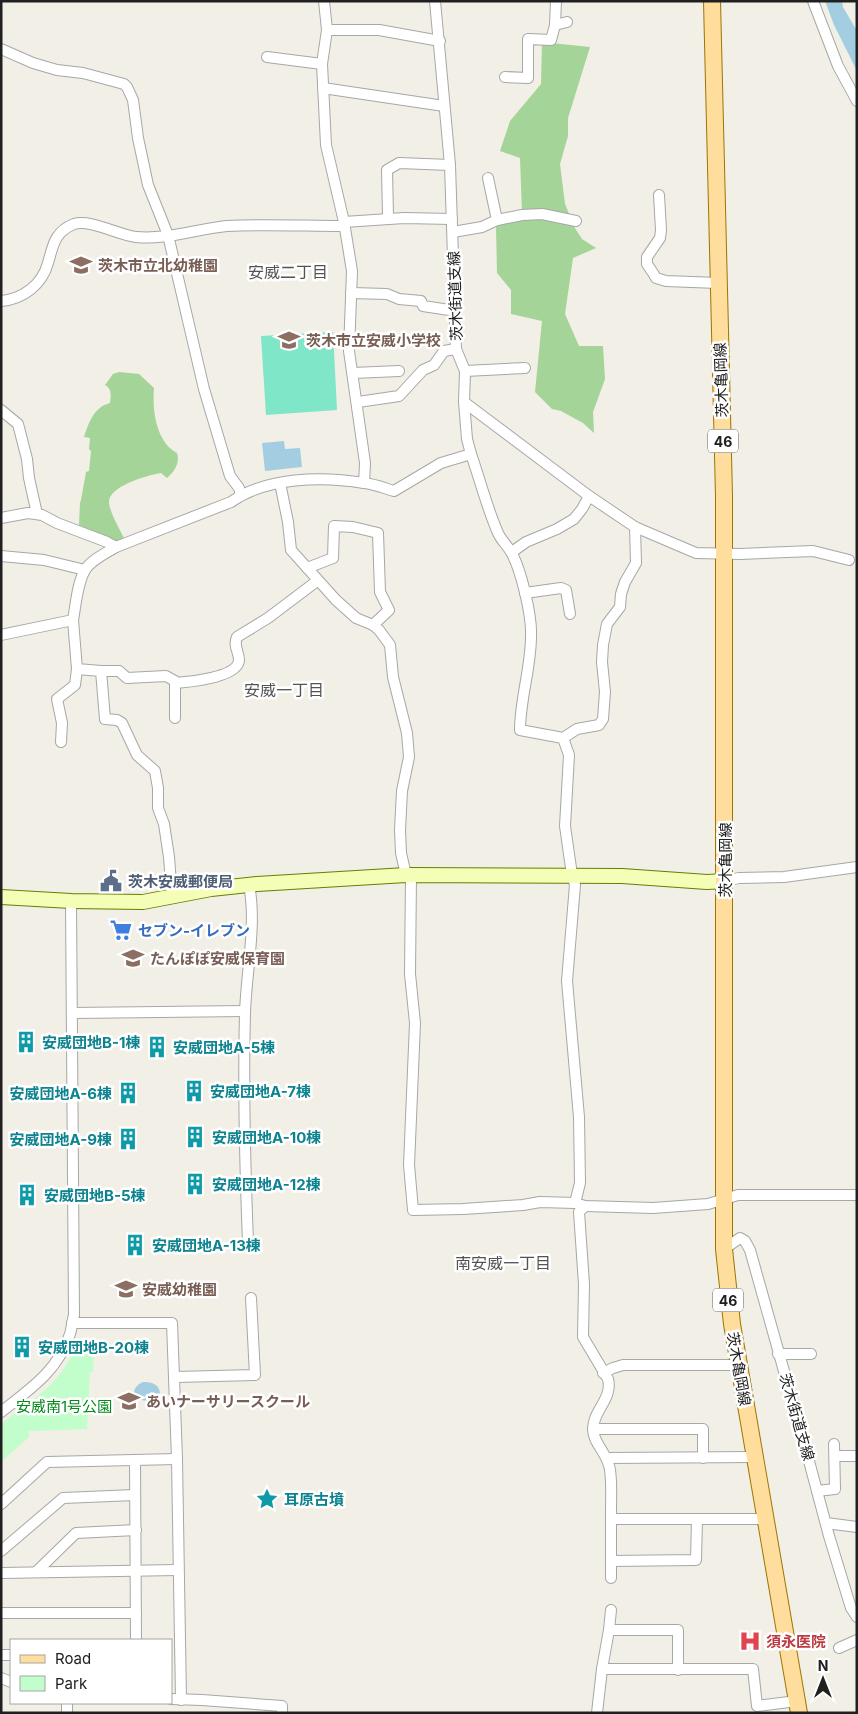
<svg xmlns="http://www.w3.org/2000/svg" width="858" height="1714" font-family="Inter,'Noto Sans JP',sans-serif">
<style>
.forest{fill:#a4d498}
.park{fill:#c1fecb}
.pitch{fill:#7fe6c7}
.water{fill:#a3cee2}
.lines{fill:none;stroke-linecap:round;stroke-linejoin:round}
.street-casing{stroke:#a7a7a7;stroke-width:12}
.secondary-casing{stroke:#667e00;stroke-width:16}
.primary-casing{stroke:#9c7600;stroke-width:18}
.street{stroke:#fff;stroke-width:10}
.secondary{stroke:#f5feb7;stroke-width:14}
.primary{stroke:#ffdd9d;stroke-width:16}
.labels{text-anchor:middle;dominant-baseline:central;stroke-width:5;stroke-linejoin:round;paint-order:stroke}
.shield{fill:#fff;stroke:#636363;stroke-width:1}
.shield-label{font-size:14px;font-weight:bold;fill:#202020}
.education-label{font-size:15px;font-weight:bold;fill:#785e54;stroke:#fff;text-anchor:start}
.street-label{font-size:15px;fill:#202020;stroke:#fff}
.service-label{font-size:15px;font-weight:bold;fill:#4e5e75;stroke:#fff;text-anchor:start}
.shop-label{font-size:15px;font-weight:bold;fill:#366cbe;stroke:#fff;text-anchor:start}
.culture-label{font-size:15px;font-weight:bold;fill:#0d838f;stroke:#fff;text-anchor:start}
.park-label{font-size:15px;fill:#03891a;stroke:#fff}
.health-label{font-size:15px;font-weight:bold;fill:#be3a42;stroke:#fff;text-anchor:start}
.neighbourhood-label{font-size:16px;fill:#535353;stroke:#fff}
</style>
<rect width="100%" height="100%" fill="#f1efe6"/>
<g class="forest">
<path d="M 542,42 L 590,47 L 568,118 L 568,136 L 560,164 L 565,204 L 570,216 L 522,213 L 520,158 L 500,151 L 510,121 L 541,84 Z"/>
<path d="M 541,217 L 571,222 L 582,239 L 596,248 L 573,258 L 565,314 L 579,346 L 603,346 L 605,379 L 593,412 L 594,433 L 583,423 L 561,411 L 552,409 L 535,392 L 542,321 L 511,314 L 511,290 L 497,273 L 496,226 L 504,221 Z"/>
<path d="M 119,372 L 139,374 L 154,388 C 152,410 156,442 177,453 C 180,463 175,471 167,478 L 161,473 C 148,475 109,486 109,502 C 109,511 120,530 124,538 L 115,542 L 79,525 L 80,503 L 81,500 L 86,472 L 89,471 L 91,451 L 89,449 L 90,438 L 84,437 C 89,422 94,407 110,403 C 111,395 112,389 105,385 L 113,374 Z"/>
</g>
<path class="park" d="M 75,1346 L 94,1348 L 93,1372 L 90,1372 L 87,1429 L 29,1431 L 29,1437 L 1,1462 L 1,1424 C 33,1399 61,1385 75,1346 Z"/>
<path class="pitch" d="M 333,332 L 337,410 L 266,415 L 261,336 Z"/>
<g class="water">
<path d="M 825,1 L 842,1 L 843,7 L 857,31 L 857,71 L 834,25 Z"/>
<path d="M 284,441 L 285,449 L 300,448 L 302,467 L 265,471 L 262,443 Z"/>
<path d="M 143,1382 C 152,1382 159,1384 160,1393 L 159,1397 C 149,1401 138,1404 134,1392 C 135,1387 138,1384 143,1382 Z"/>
</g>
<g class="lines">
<g class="street-casing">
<g id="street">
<path d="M 324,1 L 327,30 L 322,64 L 326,145 L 344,222 L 352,271 L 349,351 L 365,463 L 364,483"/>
<path d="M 435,1 L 450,165 L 456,349 L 465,371 L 464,402 L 589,496 L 635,527 L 696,553 L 740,554 L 813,551 L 849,560"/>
<path d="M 813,1 L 838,66 L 857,101"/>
<path d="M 555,25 L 567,22"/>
<path d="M 327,30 L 379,30 L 440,41"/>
<path d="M 1,49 L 33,63 L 57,70 L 83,73 L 124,84 L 127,87 L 133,100 L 138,138 L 148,185 L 168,235 L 204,389 L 230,476 L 239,488 L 241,495"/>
<path d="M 267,57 L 322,64"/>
<path d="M 505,77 L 528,78 L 528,39 L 551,40 L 555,25 L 556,1"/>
<path d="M 323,88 L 444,106"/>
<path d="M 488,178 L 497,220"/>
<path d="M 659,195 L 661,230 L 660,238 L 647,257 L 647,264 L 653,273 L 656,278 L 666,281 L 718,283"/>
<path d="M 388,216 L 387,170 L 399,163 L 450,165"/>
<path d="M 344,222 L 404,218 L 452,219"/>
<path d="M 453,232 L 482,227 L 497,220 L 522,215 L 542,214 L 576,221"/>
<path d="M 351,293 L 387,294 L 399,299 L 421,301 L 423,306 L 456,311"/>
<path d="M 1,301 C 23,299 42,285 48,263 C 53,246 54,232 74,224 C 90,219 119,235 136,237 C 166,240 197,229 227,226 C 265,224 305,226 344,226"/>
<path d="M 465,371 L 525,368"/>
<path d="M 353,373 L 399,371"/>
<path d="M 358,402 L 399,396 L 423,370 L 434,365 L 444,351 L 456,349"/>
<path d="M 1,410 L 18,424 L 27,459 L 29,478 L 37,514"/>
<path d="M 471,454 C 480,480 487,508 498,533 C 501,540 507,545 511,552 C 521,569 532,616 531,636 C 531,668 520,699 520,730 L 563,738 L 569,755 L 565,826 L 572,875 L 575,885 L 567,981 L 579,1117 L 580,1183 L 575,1203"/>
<path d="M 280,483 L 288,522 L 291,550 L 336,600 L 356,618 L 373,625 L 379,630 L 390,645 L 393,677 L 407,733 L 409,757 L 402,791 L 400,830 L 401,853 L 406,875"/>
<path d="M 1,518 L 28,513 L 42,515 L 57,523 L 107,542 L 116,547"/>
<path d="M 512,552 L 526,542 L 557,529 L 574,519 L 582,509 L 589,496"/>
<path d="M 1,556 L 44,560 L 85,570"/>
<path d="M 307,568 L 333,558 L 334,526 L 353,527 L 378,533 L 380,592 L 389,610 L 373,625"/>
<path d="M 525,593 L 561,588 L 566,590 L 570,614"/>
<path d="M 73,620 L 77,669 L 101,671 L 105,719 L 117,720 L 122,723 L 137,755 L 155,771 L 158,788 L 158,808 L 164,824 L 169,857 L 172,897"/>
<path d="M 1,635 L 73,620 C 76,604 77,584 85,570 C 91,560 106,553 116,547 L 231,502 C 266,477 322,476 364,483 C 374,484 384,488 394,491 L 441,463 L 471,454 L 467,439 L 464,402"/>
<path d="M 101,671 L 119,671 L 127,678 L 166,676 L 175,681 L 175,718"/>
<path d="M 175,683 C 188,682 238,678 239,660 C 239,652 233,646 237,637 L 268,618 L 317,581"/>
<path d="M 563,738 L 577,729 L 599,725 L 603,719 L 605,692 L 602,662 L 603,645 L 607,624 L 620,607 L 621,594 L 625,582 L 636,563 L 635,527"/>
<path d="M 61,742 L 62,723 L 57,699 L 75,685 L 77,669"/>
<path d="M 411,875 L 410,974 L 415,1023 L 409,1165 L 413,1210 L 463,1209 L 523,1205 L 540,1202 L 575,1203 L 585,1206 L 653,1208 L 708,1204 L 738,1195 L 857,1195"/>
<path d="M 725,881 L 739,878 L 784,877 L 857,867"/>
<path d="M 72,1013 L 245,1011"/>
<path d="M 585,1206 L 579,1212 L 584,1284 L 583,1337 L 608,1379 C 613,1399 593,1410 593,1429 C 593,1444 608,1453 610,1470 C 612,1484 611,1498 611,1512 C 611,1534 611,1556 611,1578"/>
<path d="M 248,1242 C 245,1166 243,1090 245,1014 C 246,973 257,924 249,885"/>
<path d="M 724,1249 L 740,1238 L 745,1241 L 750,1250 L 805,1446 L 829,1536 L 851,1608 L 857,1617"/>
<path d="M 72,1323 L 172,1323 L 177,1459 L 181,1700"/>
<path d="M 778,1354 L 811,1354"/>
<path d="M 603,1373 L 613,1368 L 623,1365 L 739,1365"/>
<path d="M 175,1377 L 255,1375 L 251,1298"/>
<path d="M 1,1412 C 30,1389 58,1371 70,1334 C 72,1328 72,1321 74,1315 L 71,901"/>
<path d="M 593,1429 L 703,1429 L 703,1458"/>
<path d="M 835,1456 L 855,1456"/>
<path d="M 607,1458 L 755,1457"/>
<path d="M 135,1460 L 136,1640"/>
<path d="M 817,1491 L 835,1489 L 834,1444"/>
<path d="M 1,1504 L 47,1462 L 177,1459"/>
<path d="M 611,1519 L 766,1519"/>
<path d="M 826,1523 L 857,1527"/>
<path d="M 1,1551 L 63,1498 L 135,1495"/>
<path d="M 611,1561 L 696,1560 L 697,1519"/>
<path d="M 36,1572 L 76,1533 L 136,1530"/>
<path d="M 1,1573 L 178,1570"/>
<path d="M 1,1613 L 136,1613"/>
<path d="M 609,1630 L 678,1630 L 678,1670"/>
<path d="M 839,1648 L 857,1640"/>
<path d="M 1,1655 L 11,1655"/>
<path d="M 602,1669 L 753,1669 L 757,1706 L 797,1701"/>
<path d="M 1,1678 L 11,1682"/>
<path d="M 171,1699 L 202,1700 L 282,1706 L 282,1713"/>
<path d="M 67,1703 L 67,1713"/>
<path d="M 597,1713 L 602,1669 L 609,1630 L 611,1610"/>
</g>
</g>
<g class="secondary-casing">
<path id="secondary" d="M 1,897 L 71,901 L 143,902 L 211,889 L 257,884 L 406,875 L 622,876 L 707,882 L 725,881"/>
</g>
<g class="primary-casing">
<path id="primary" d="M 712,1 L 724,496 L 724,1249 L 732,1324 L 799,1713"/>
</g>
<use href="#street" class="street"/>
<use href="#secondary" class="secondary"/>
<use href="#primary" class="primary"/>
</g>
<defs>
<g id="school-bare" transform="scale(1.725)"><path d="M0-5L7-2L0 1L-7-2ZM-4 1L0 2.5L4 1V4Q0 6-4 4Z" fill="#8d6e63" stroke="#fff" stroke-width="2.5" paint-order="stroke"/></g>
<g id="civic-bare" transform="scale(1.725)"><path d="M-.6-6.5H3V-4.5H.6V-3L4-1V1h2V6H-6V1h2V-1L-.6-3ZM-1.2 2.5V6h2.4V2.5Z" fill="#5c6f8a" stroke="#fff" stroke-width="2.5" paint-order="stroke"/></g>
<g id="supermarket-bare" transform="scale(1.725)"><path d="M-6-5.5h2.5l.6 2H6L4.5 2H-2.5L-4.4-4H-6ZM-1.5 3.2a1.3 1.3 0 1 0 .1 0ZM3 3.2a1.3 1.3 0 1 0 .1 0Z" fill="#3f7fe0" stroke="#fff" stroke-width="2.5" paint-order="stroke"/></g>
<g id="building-bare" transform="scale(1.725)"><path d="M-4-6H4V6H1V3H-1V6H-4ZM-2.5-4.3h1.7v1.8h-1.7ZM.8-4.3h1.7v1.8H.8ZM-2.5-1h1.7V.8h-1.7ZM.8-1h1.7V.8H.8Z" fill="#0f9aa8" stroke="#fff" stroke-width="2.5" paint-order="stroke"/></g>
<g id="sight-bare" transform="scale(1.725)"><path d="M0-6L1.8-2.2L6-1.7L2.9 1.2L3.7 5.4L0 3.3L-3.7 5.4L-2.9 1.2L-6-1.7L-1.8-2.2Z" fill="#0f9aa8" stroke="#fff" stroke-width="2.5" paint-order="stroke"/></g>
<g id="hospital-bare" transform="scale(1.725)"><path d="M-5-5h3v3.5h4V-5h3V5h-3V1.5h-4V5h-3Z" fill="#e0444e" stroke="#fff" stroke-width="2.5" paint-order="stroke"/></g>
</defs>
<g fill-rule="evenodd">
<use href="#school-bare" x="81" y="265"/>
<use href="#school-bare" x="289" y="340"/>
<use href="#civic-bare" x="111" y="881"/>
<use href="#supermarket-bare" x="121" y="930"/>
<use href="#school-bare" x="133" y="958"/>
<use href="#building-bare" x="26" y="1042"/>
<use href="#building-bare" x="157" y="1047"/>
<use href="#building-bare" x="194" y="1091"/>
<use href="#building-bare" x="128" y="1093"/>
<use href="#building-bare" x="195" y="1137"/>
<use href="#building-bare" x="128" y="1139"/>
<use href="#building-bare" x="195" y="1184"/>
<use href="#building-bare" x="27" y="1195"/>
<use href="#building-bare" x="135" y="1245"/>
<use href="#school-bare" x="126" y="1289"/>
<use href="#building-bare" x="22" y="1347"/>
<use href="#school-bare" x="129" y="1401"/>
<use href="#sight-bare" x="267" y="1499"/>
<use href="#hospital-bare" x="750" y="1641"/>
</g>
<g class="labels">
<g class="shield">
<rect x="708" y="429.5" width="30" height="23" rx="4"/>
<rect x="713" y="1288.5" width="30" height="23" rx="4"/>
</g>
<g class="shield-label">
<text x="723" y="441">46</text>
<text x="728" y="1300">46</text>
</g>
<g class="education-label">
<text x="98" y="265">茨木市立北幼稚園</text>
<text x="306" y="340">茨木市立安威小学校</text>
<text x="150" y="958">たんぽぽ安威保育園</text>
<text x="142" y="1289">安威幼稚園</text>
<text x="146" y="1401">あいナーサリースクール</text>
</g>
<g class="street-label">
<text transform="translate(455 296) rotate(-92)">茨木街道支線</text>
<text transform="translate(721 380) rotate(-92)">茨木亀岡線</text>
<text transform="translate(725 860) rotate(-90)">茨木亀岡線</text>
<text transform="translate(739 1369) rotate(80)">茨木亀岡線</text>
<text transform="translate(797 1417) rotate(74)">茨木街道支線</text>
</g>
<g class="service-label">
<text x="128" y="881">茨木安威郵便局</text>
</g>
<g class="shop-label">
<text x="138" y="930">セブン-イレブン</text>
</g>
<g class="culture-label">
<text x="42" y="1042">安威団地B-1棟</text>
<text x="173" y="1047">安威団地A-5棟</text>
<text x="210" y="1091">安威団地A-7棟</text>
<text x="112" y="1093" text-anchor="end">安威団地A-6棟</text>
<text x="212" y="1137">安威団地A-10棟</text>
<text x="112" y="1139" text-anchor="end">安威団地A-9棟</text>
<text x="212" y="1184">安威団地A-12棟</text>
<text x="44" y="1195">安威団地B-5棟</text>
<text x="152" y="1245">安威団地A-13棟</text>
<text x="38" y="1347">安威団地B-20棟</text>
<text x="284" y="1499">耳原古墳</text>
</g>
<g class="park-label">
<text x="64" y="1406">安威南1号公園</text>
</g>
<g class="health-label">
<text x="766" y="1641">須永医院</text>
</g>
<g class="neighbourhood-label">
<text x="288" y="272">安威二丁目</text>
<text x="284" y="690">安威一丁目</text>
<text x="503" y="1263">南安威一丁目</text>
</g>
</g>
<rect width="858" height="1714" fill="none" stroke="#202020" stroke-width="5"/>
<rect x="10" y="1639" width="162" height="65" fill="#ffffff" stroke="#a6a6a6"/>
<rect x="20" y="1655" width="25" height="8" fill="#ffdd9d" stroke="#a6a6a6"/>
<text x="55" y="1664" font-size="15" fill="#202020">Road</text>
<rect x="20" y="1676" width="25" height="15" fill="#c1fecb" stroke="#a6a6a6"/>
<text x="55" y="1689" font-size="15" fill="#202020">Park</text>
<g transform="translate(823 1679)" stroke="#ffffff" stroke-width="4" paint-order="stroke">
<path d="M0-4L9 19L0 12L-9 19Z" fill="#202020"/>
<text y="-8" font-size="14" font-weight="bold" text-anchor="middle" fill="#202020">N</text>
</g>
</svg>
